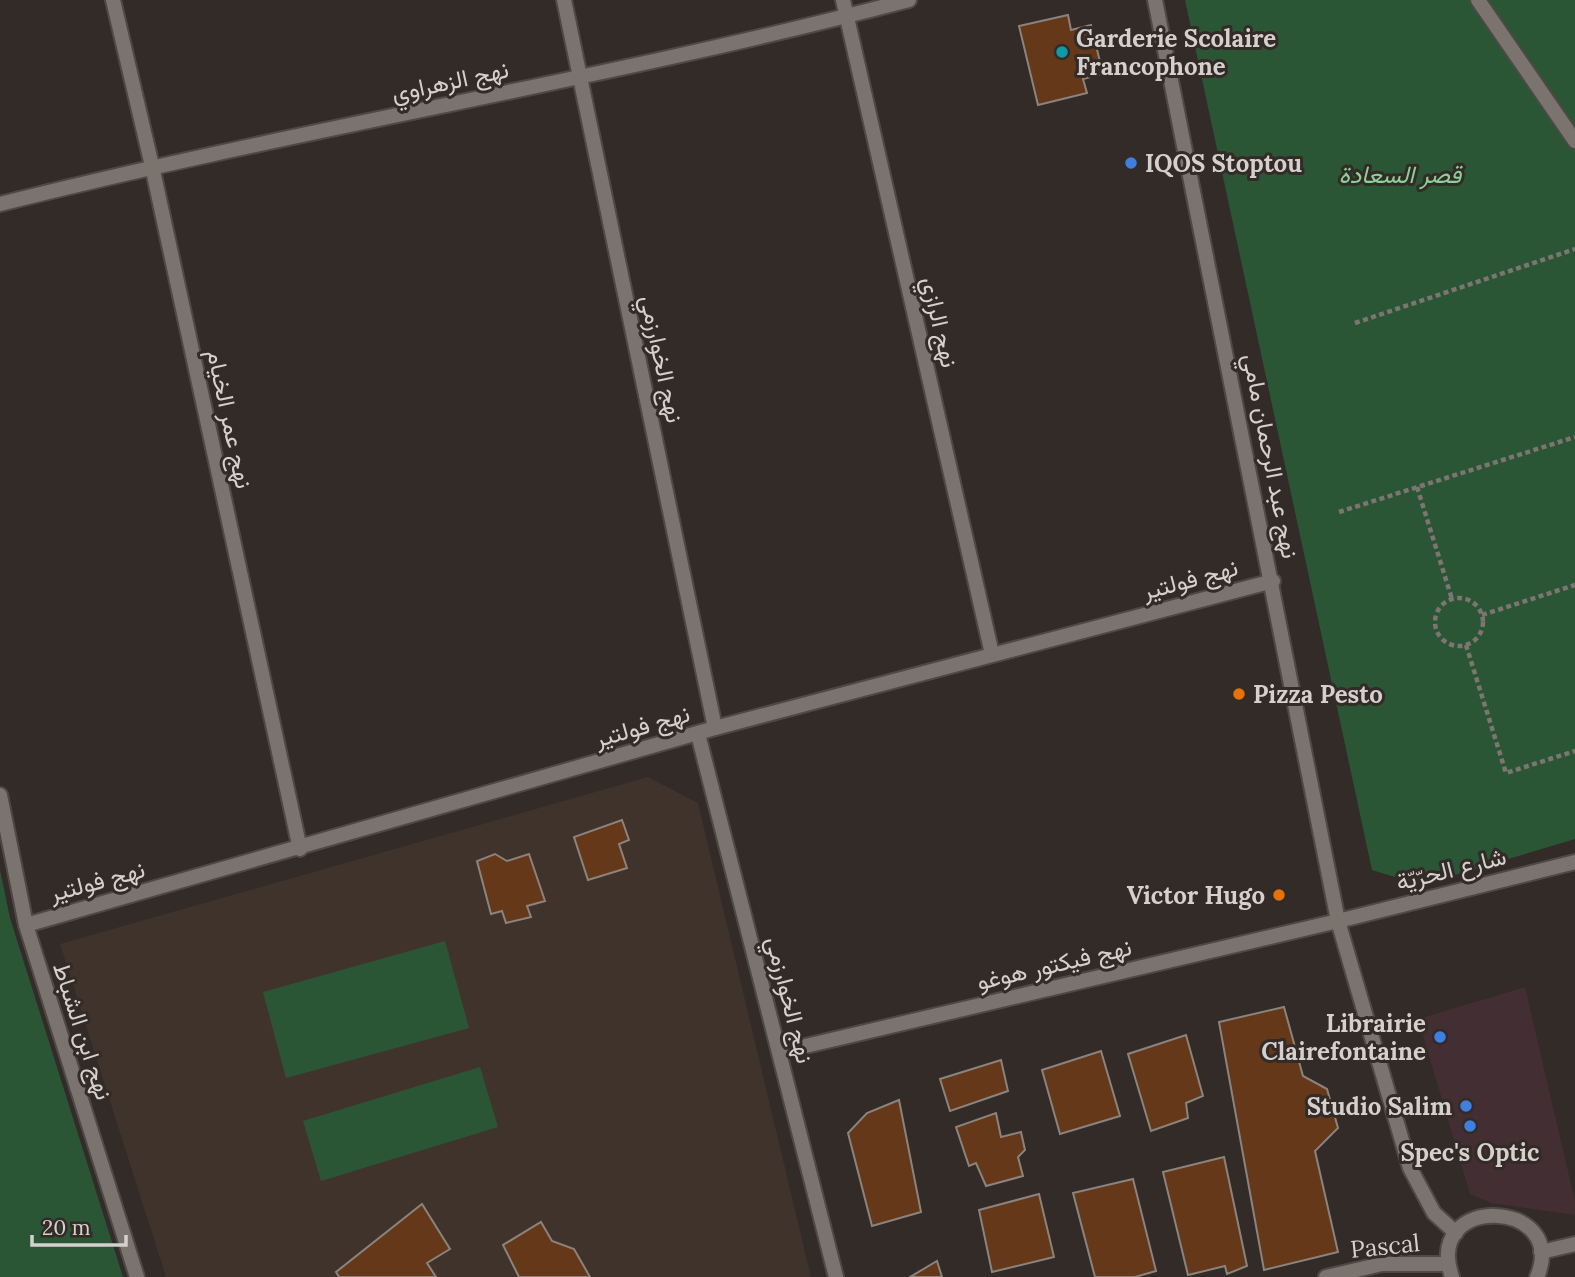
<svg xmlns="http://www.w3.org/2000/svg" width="1575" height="1277" font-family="Lora,Vazirmatn,serif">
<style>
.commercial{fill:#422e33}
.built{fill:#40332c}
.green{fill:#2b5635}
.building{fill:#643819;stroke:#8b837e;stroke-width:2}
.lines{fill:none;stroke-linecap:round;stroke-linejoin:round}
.service-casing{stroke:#4e4945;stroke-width:18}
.minor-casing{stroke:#4e4945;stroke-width:18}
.tertiary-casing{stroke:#4e4945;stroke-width:18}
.path{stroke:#7c7572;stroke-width:4.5;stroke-dasharray:5 3.5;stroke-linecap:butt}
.service{stroke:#7a736e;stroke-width:14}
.minor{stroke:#7a736e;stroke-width:14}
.tertiary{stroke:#7a736e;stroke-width:14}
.culture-dot{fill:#0f9aa8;stroke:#322b27;stroke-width:2.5}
.shop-dot{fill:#3f7fe0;stroke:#322b27;stroke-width:2.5}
.food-dot{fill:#e8710a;stroke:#322b27;stroke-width:2.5}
.labels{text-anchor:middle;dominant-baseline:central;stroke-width:6;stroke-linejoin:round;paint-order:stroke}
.poi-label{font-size:24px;font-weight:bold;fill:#d5d0ce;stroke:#322b27;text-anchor:start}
.street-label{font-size:24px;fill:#d5d0ce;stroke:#322b27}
.park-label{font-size:24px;font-style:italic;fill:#8bd299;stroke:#322b27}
</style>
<rect width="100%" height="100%" fill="#322b27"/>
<path class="commercial" d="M 1525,987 L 1575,1201 L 1575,1215 L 1491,1203 L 1470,1194 L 1418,1019 Z"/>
<path class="built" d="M 648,777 L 698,803 L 811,1277 L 166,1277 L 60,944 Z"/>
<g class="green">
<path d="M 1185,0 L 1575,0 L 1575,839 L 1421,885 L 1372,870 Z"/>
<path d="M 0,870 L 10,918 L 123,1277 L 0,1277 Z"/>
<path d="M 445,941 L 469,1028 L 286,1078 L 263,992 Z"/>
<path d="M 480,1067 L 498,1127 L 321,1181 L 303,1121 Z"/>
</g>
<g class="building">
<path d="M 1068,15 L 1071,30 L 1091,25 L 1103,74 L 1083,79 L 1087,93 L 1038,105 L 1019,26 Z"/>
<path d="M 622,820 L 629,840 L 619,844 L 627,868 L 588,880 L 574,837 Z"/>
<path d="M 495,854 L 507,861 L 529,854 L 545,901 L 527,906 L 531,917 L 506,923 L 502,911 L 491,914 L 477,861 Z"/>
<path d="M 1284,1007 L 1303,1076 L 1327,1089 L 1338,1128 L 1315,1151 L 1338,1252 L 1264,1270 L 1219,1022 Z"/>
<path d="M 1186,1035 L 1203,1096 L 1186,1103 L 1188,1118 L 1151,1131 L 1128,1054 Z"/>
<path d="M 1101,1051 L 1120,1116 L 1060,1134 L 1042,1070 Z"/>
<path d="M 1001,1060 L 1008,1091 L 950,1111 L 940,1079 Z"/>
<path d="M 899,1100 L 921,1212 L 872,1226 L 848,1133 L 867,1113 Z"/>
<path d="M 996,1113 L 1001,1137 L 1021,1132 L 1025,1150 L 1018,1157 L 1023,1176 L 986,1186 L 976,1163 L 969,1166 L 956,1127 Z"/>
<path d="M 1224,1157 L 1247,1266 L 1227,1274 L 1225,1266 L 1188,1275 L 1163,1172 Z"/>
<path d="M 1133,1179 L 1156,1271 L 1135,1277 L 1095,1277 L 1073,1193 Z"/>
<path d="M 1039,1194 L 1054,1257 L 992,1272 L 979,1210 Z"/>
<path d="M 422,1204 L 450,1249 L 427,1263 L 436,1277 L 339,1277 L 336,1272 Z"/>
<path d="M 541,1222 L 552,1241 L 574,1249 L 590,1277 L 519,1277 L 503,1245 Z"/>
<path d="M 937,1261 L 942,1277 L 910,1277 Z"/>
</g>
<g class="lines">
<g class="service-casing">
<path id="service" d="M 1478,0 L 1575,141"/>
</g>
<g class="minor-casing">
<g id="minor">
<path d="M 113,0 L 152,166 L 300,849"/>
<path d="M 564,0 L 715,728"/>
<path d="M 843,0 L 992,654"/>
<path d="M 0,204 C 301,128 609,79 909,0"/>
<path d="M 698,734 L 836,1277"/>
<path d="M 0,795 L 26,925 L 137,1277"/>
<path d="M 26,925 L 715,728 L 1273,581"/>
<path d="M 780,1052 L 1338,921 L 1410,1168 L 1434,1213 L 1456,1233"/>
<path d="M 1541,1252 L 1575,1244"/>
<path d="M 1326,1277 L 1382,1264 L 1448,1264"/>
<path d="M 1452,1277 C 1422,1192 1570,1199 1537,1277"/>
</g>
</g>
<g class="tertiary-casing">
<path id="tertiary" d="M 1155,0 L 1338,921 L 1575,862"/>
</g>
<g class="path">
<path d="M 1355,323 L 1575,249"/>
<path d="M 1417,487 L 1452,599"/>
<path d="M 1339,512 L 1575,437"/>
<circle cx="1459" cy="622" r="24"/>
<path d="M 1482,615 L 1575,585"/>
<path d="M 1466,645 L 1506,773 L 1575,751"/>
</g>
<use href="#service" class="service"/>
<use href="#minor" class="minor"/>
<use href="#tertiary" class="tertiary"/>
</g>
<circle class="culture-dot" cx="1062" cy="52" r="7"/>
<g class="shop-dot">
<circle cx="1131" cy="163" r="7"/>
<circle cx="1440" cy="1037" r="7"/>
<circle cx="1466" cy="1106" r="7"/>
<circle cx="1470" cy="1126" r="7"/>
</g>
<g class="food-dot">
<circle cx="1239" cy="694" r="7"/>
<circle cx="1279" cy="895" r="7"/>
</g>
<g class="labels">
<g class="poi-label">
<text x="1076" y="38">Garderie Scolaire<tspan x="1076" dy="28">Francophone</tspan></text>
<text x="1145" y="163">IQOS Stoptou</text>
<text x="1253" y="694">Pizza Pesto</text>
<text x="1265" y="895" text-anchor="end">Victor Hugo</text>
<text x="1426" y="1023" text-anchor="end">Librairie<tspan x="1426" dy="28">Clairefontaine</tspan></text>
<text x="1452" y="1106" text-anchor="end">Studio Salim</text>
<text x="1470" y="1152" text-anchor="middle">Spec's Optic</text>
</g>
<g class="street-label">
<text transform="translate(450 81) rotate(-12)">نهج الزهراوي</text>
<text transform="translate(940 322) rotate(77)">نهج الرازي</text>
<text transform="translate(662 359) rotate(78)">نهج الخوارزمي</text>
<text transform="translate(230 419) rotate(78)">نهج عمر الخيام</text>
<text transform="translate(1271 456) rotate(79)">نهج عبد الرحمان مامي</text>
<text transform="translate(1190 579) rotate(-15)">نهج فولتير</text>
<text transform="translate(642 726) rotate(-16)">نهج فولتير</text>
<text transform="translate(1451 869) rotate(-14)">شارع الحرّيّة</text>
<text transform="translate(97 881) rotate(-15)">نهج فولتير</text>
<text transform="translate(1054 964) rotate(-13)">نهج فيكتور هوغو</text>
<text transform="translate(790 1000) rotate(76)">نهج الخوارزمي</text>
<text transform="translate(83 1031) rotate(72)">نهج ابن الشباط</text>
<text transform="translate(1385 1246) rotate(-6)">Pascal</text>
</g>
<g class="park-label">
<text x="1400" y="174">قصر السعادة</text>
</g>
</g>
<path d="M32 1235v10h94v-10" fill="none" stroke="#d5d0ce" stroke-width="3.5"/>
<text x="42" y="1235" font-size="21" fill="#d5d0ce" stroke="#322b27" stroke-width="5" paint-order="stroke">20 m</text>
</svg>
